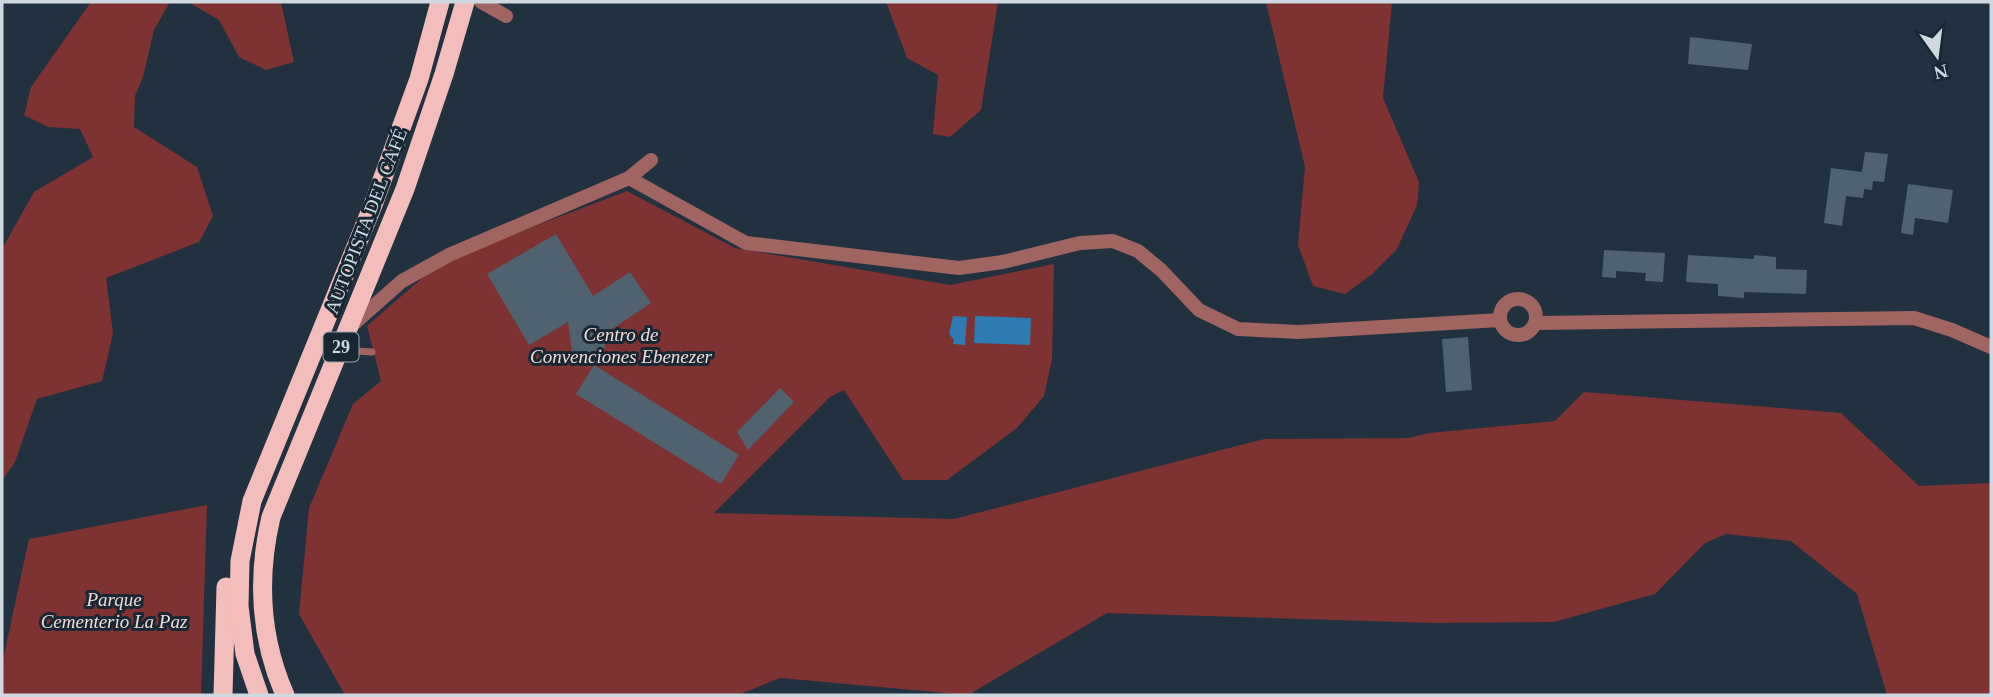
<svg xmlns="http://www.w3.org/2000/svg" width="1993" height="697" font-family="Georgia,serif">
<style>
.green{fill:#7e3232}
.water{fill:#2f7bb3}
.building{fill:#506170}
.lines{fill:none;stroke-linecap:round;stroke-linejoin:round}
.service{stroke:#a06461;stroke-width:7}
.minor{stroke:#a06461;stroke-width:14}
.trunk{stroke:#f2bdba;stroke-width:19}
.labels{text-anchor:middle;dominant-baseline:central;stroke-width:6;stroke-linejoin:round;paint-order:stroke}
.shield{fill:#182734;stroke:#97a3ac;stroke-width:2}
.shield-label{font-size:18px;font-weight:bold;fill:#ced8e0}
.street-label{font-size:19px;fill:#ced8e0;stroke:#182734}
.park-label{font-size:19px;font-style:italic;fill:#f3dad8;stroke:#182734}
</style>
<rect width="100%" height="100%" fill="#21313f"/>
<g class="green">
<path d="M 91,2 L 170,2 L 154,30 L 143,77 L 135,96 L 134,127 L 197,167 L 213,216 L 199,242 L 106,278 L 113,333 L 102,381 L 37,399 L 15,462 L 2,481 L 2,249 L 34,192 L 93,157 L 80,129 L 48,127 L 24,115 L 31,87 Z"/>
<path d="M 188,2 L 281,2 L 294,62 L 266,70 L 239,57 L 219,20 Z"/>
<path d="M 886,2 L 998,2 L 981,110 L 950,137 L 933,134 L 938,75 L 907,58 Z"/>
<path d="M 1266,2 L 1392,2 L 1383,98 L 1419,182 L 1417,205 L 1397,249 L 1371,275 L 1345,294 L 1313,286 L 1298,245 L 1305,167 Z"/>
<path d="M 627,191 L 735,248 L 950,285 L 1054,264 L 1052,359 L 1044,396 L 1017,428 L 947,480 L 903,480 L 844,390 L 830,397 L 714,513 L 954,519 L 1264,439 L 1409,438 L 1429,433 L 1555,421 L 1584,392 L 1841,413 L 1919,486 L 1991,483 L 1991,695 L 1887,695 L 1857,594 L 1791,541 L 1726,534 L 1705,543 L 1655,594 L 1554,622 L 1433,623 L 1107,613 L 968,695 L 780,678 L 738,695 L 345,695 L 299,614 L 309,508 L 353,404 L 381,381 L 367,326 L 428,273 L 485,245 Z"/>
<path d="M 207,505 L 201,695 L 2,695 L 2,664 L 29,539 Z"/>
</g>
<g class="water">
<path d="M 953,316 L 967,317 L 965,345 L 953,344 L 954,340 L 949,334 Z"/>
<path d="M 975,316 L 1031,318 L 1030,345 L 974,343 Z"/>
</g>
<g class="building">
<path d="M 1690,37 L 1752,44 L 1748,70 L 1688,64 Z"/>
<path d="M 1865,152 L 1888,154 L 1884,182 L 1873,181 L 1872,190 L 1864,189 L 1863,198 L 1846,196 L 1842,226 L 1824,223 L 1831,168 L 1862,172 Z"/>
<path d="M 1908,184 L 1953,190 L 1948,223 L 1915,218 L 1913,235 L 1901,233 Z"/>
<path d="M 556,234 L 593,296 L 630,272 L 651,303 L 603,335 L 605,347 L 596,359 L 580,361 L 572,352 L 568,322 L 529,345 L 487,274 Z"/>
<path d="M 1604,250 L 1665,253 L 1663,282 L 1645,281 L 1646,273 L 1616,271 L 1616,278 L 1602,277 Z"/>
<path d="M 1688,255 L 1754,259 L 1754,255 L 1776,257 L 1776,269 L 1807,270 L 1806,294 L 1744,292 L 1744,298 L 1718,296 L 1718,284 L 1686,282 Z"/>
<path d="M 1468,337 L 1472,390 L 1446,392 L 1442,339 Z"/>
<path d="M 594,365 L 739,455 L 721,484 L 576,394 Z"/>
<path d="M 780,388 L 794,402 L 748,450 L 737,432 Z"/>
</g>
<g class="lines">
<path class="service" d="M 340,350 L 372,352"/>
<g class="minor">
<path d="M 481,2 L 506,16"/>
<path d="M 629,178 L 746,243 L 959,268 L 1003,262 L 1080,243 L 1113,241 L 1138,251 L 1161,270 L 1199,310 L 1238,329 L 1298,332 L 1500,320"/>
<circle cx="1518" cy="317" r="18"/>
<path d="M 1536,323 L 1914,318 L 1952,330 L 1991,347"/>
<path d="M 349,328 L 402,281 L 449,255 L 629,178 L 651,160"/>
</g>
<g class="trunk">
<path d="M 223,695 L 226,587"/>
<path d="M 259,695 L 245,654 L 239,606 L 240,561 L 252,501 L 373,205 L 419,79 L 440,2"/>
<path d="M 285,695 C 260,638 257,577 271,517 L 405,189 L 444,74 L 465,2"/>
</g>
</g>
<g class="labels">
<rect class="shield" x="323.5" y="332.5" width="35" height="29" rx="5"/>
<g class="shield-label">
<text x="341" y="347">29</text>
</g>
<g class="street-label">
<text transform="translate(366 221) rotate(-69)">AUTOPISTA DEL CAFÉ</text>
</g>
<g class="park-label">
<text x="621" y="334">Centro de<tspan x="621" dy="22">Convenciones Ebenezer</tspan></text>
<text x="114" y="599">Parque<tspan x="114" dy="22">Cementerio La Paz</tspan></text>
</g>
</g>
<rect width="1993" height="697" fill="none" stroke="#ced8e0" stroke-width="7"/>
<g transform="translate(1937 56) rotate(166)" stroke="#182734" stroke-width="5" paint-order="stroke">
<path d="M0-5L12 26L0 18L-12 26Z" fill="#ced8e0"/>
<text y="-10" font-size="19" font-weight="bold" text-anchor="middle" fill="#ced8e0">N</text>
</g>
</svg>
